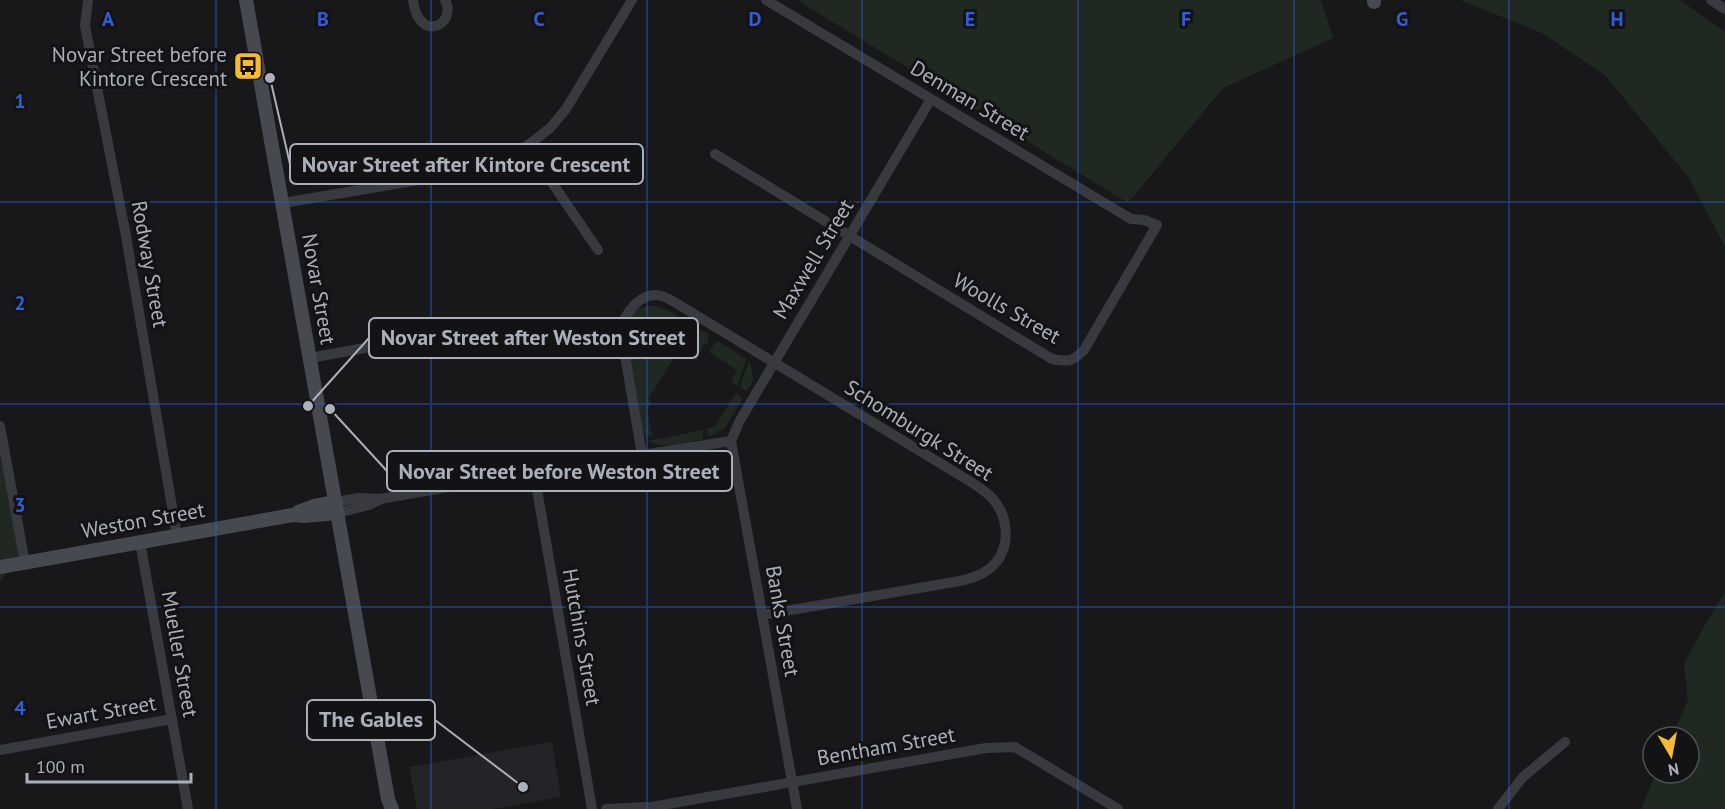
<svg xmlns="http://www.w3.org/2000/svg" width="1725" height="809" font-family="'PT Sans',sans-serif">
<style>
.built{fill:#242428}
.green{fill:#202921}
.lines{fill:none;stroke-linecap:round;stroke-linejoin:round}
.street{stroke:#393a40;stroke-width:10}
.secondary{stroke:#474950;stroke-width:14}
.grid{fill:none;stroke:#325dd4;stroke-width:1.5;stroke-opacity:0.55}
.labels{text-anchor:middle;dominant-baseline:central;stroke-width:6;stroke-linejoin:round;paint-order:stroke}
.poi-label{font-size:21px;fill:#aaafba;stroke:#131316;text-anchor:end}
.street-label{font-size:21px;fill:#aaafba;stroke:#131316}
.grid-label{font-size:20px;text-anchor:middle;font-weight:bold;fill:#325dd4;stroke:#131316;stroke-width:6;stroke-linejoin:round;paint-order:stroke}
.leader{fill:none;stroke:#aaafba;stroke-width:2}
.callout-dot{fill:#aaafba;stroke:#131316;stroke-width:2}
.callout{fill:#131316;stroke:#aaafba;stroke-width:2}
.callout-label{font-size:22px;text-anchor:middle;font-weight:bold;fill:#aaafba}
</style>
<rect width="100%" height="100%" fill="#18181a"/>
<path class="built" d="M 552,742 L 561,797 L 493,809 L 417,809 L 409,767 Z"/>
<g class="green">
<path d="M 797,0 L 1321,0 L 1333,38 L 1223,88 L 1128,203 Z"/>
<path d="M 1460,0 L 1680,0 L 1725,32 L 1725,247 L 1689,178 L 1605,75 L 1542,33 Z"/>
<path d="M 652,305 L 668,310 L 709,335 L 707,344 L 704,344 L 698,356 L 698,361 L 679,349 L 649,398 L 652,403 L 647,410 L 652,436 L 645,437 L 643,432 L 625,333 L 630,316 L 637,309 Z"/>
<path d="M 718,341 L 746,359 L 737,386 L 731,382 L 737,370 L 709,352 L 714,344 Z"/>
<path d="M 749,361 C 753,372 756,383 746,391 L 740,387 Z"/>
<path d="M 736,393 L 740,396 L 742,400 L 724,429 L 709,437 L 706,429 L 715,426 Z"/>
<path d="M 703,430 L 703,439 C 686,442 664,450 648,441 Z"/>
<path d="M 0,455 L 19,557 L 0,581 Z"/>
<path d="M 1725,592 L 1725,809 L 1641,809 L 1656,773 L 1689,773 L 1689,737 L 1672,737 L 1688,700 L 1684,664 L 1706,623 Z"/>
</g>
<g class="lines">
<g class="street">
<path d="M 88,0 L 85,26 L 126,236 L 177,536"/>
<path d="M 413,0 C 418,44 458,25 445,0"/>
<path d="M 1711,0 L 1725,9"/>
<path d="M 527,146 L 598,250"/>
<path d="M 715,154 L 1052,359 C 1069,362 1072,362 1084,350 L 1157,225 L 1144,220 L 1131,219 L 766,0"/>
<path d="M 283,203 L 478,170 L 504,159 L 527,146 L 550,128 L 566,109 L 632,0"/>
<path d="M 310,358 L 479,327"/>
<path d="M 0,426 L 25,563"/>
<path d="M 731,441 L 739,422 L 931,99"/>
<path d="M 731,441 L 797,809"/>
<path d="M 642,455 L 621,332 C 623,314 641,290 662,296 C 666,297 671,300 676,303 L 971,482 C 978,487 985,491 991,497 C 1010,517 1012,551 989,569 C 979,577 967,580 954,582 L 762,615"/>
<path d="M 534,472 L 592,809"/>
<path d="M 336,502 L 358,498 L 380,499 L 534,472 L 731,441"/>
<path d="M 338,513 L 369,505 L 379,500"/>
<path d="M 140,542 L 188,809"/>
<path d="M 0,750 L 172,719"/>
<path d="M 606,809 L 645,807"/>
<path d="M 640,809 L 986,748 L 1015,747 L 1118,809"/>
<path d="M 1498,809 L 1523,777 L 1565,742"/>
</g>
<g class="secondary">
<path d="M 246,0 L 388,799 L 392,809"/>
<path d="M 1374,0 L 1374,2"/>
<path d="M 298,512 L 314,506 L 336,502"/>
<path d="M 0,567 L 293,515 L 304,516 L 338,513"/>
</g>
</g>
<path class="grid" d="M 216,0 L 216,809M 431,0 L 431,809M 647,0 L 647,809M 862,0 L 862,809M 1078,0 L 1078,809M 1294,0 L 1294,809M 1509,0 L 1509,809M 0,202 L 1725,202M 0,404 L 1725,404M 0,607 L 1725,607"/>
<defs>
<g id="bus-square" transform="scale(1.5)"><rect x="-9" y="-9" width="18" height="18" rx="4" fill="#f6bb35" stroke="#131316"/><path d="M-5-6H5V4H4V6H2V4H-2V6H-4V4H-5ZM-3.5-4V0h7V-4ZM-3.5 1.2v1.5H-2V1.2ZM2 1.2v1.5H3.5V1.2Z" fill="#111"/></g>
</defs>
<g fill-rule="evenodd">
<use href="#bus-square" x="248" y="66"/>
</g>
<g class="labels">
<g class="poi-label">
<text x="227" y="54">Novar Street before<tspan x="227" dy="24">Kintore Crescent</tspan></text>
</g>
<g class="street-label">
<text transform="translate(970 100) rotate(31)">Denman Street</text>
<text transform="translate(813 259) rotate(-59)">Maxwell Street</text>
<text transform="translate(150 264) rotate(80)">Rodway Street</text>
<text transform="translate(319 289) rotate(80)">Novar Street</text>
<text transform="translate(1007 308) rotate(30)">Woolls Street</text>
<text transform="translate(919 430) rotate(32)">Schomburgk Street</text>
<text transform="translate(143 520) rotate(-10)">Weston Street</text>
<text transform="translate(783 621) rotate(80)">Banks Street</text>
<text transform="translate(582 637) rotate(80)">Hutchins Street</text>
<text transform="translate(180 654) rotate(80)">Mueller Street</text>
<text transform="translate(101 712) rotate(-10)">Ewart Street</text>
<text transform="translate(886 746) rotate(-10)">Bentham Street</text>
</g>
</g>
<g class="grid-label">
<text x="108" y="26">A</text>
<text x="323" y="26">B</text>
<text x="539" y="26">C</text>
<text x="755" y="26">D</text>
<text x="970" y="26">E</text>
<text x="1186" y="26">F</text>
<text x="1402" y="26">G</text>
<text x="1617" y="26">H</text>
<text x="20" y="108">1</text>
<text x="20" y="310">2</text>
<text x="20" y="512">3</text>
<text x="20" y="715">4</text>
</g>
<path class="leader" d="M270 78L290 164M308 406L369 338M330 409L387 471M523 787L435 720"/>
<g class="callout-dot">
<circle cx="270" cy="78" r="6"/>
<circle cx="308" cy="406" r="6"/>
<circle cx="330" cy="409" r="6"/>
<circle cx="523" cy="787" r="6"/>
</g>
<g class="callout">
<rect x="290" y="144" width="353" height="40" rx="6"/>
<rect x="369" y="318" width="329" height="40" rx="6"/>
<rect x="387" y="451" width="345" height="40" rx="6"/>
<rect x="307" y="700" width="128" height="40" rx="6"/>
</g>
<g class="callout-label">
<text x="466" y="172">Novar Street after Kintore Crescent</text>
<text x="533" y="345">Novar Street after Weston Street</text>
<text x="559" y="479">Novar Street before Weston Street</text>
<text x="371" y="727">The Gables</text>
</g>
<g transform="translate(1671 755) rotate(170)"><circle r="28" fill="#131316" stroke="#4f5158" stroke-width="1.5"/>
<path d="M0-4.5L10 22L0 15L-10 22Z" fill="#f6bb35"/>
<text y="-9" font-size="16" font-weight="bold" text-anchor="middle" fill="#aaafba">N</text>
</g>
<path d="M27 773v9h164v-9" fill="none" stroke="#aaafba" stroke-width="3"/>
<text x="36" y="773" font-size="18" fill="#aaafba" stroke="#131316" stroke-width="4.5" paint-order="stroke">100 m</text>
</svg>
